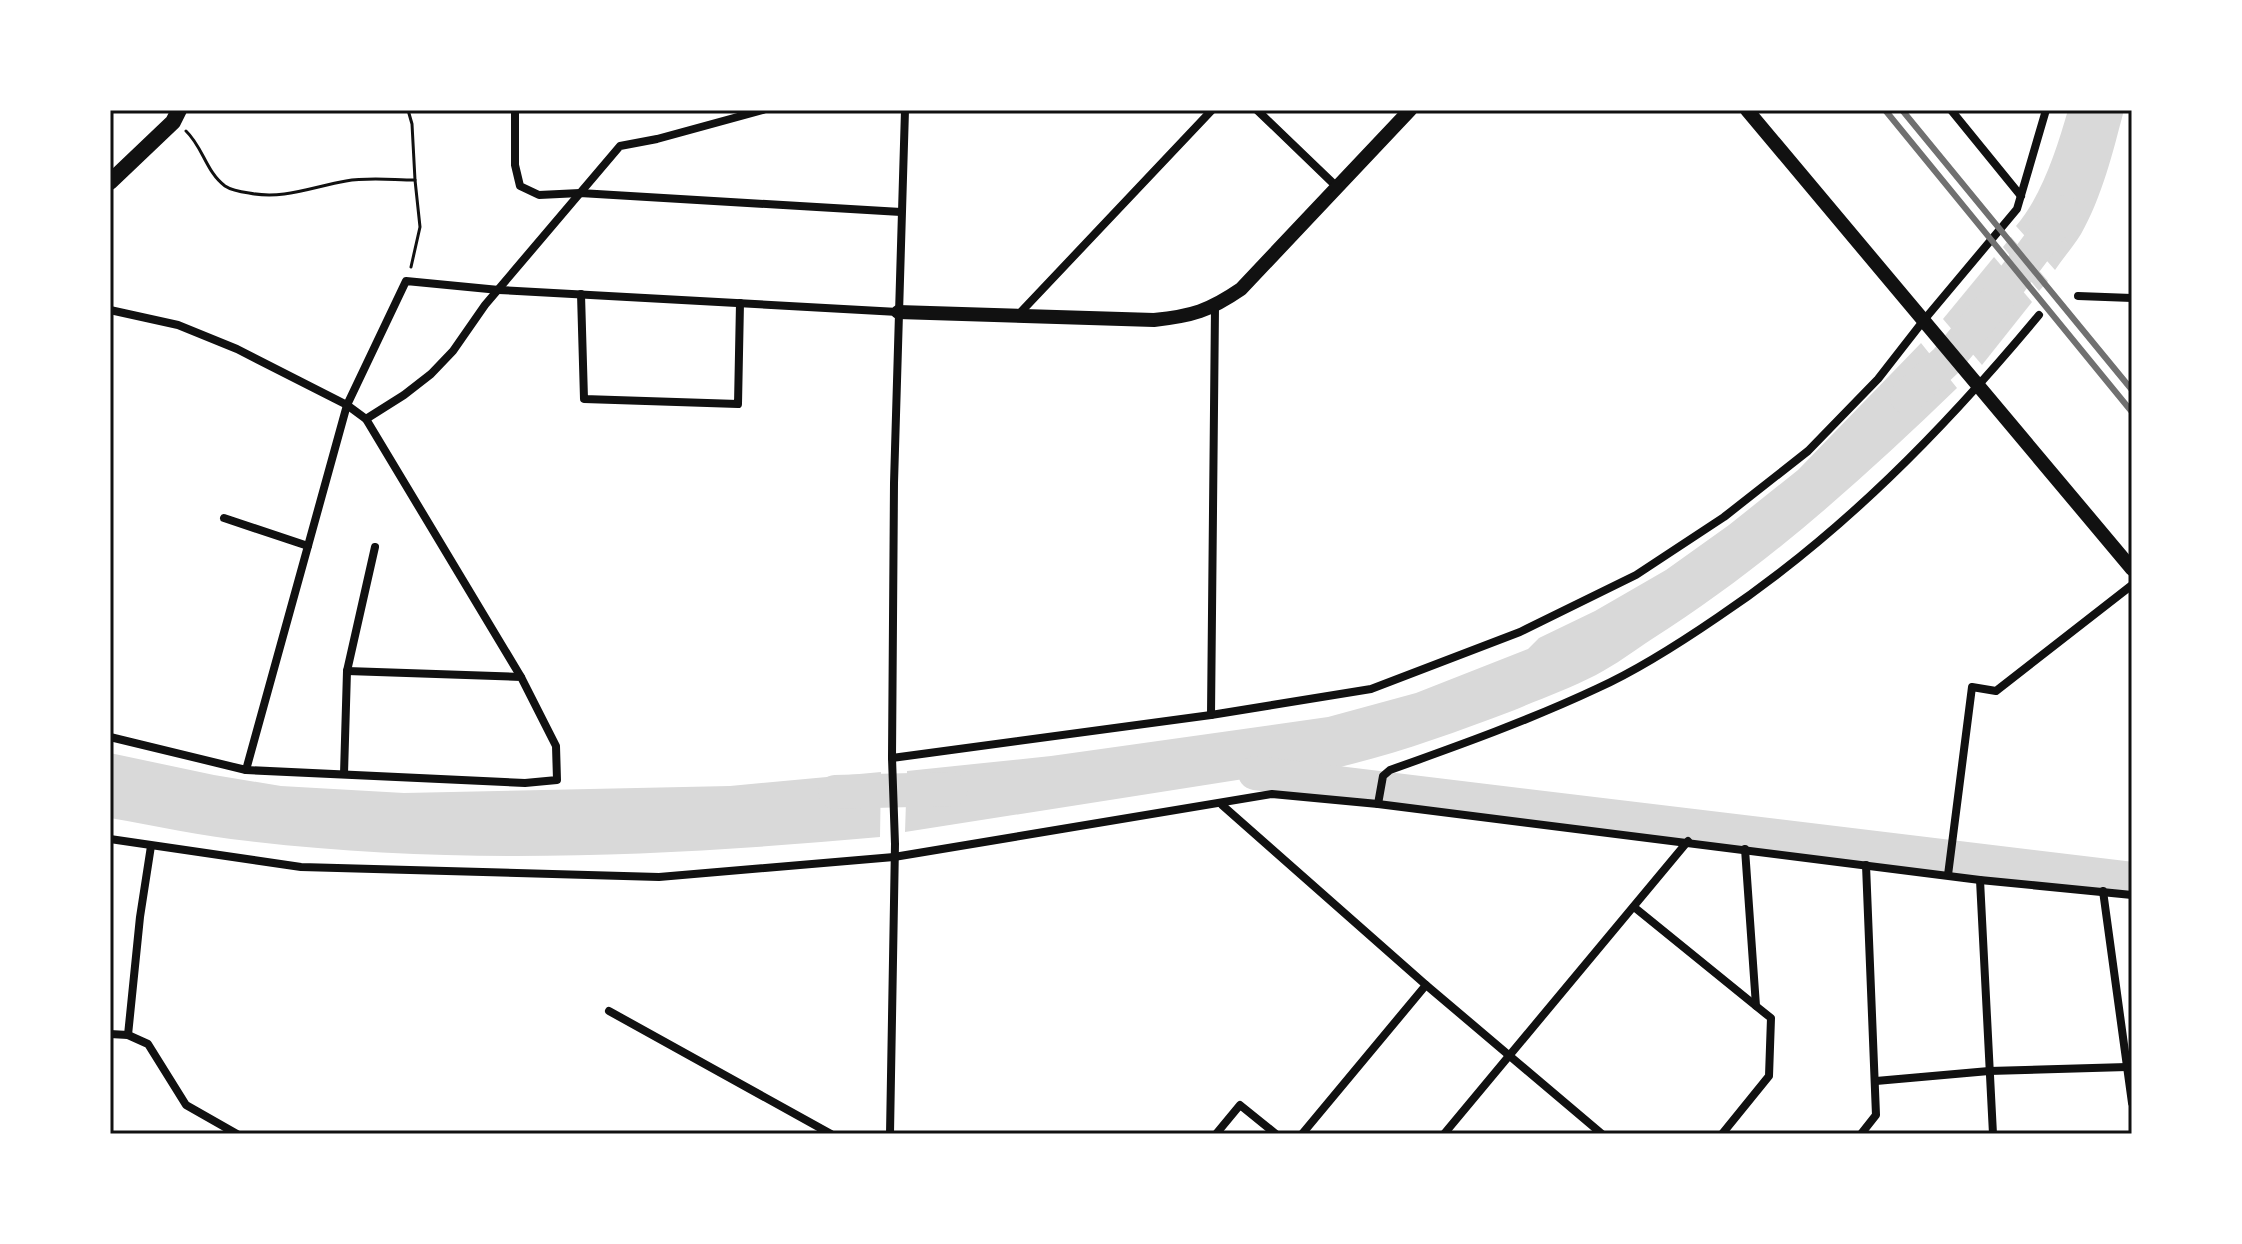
<svg xmlns="http://www.w3.org/2000/svg" width="2242" height="1244" font-family="'Sofia Sans Condensed',sans-serif">
<style>
.water{fill:#d9d9d9}
.lines{fill:none;stroke-linecap:round;stroke-linejoin:round}
.river{stroke:#d9d9d9;stroke-width:34}
.path{stroke:#111;stroke-width:3}
.minor{stroke:#111;stroke-width:8}
.tertiary{stroke:#111;stroke-width:14}
.secondary{stroke:#111;stroke-width:16}
.rail{stroke:#707070;stroke-width:6}
.neatline{fill:none;stroke:#111;stroke-width:3}
</style>
<rect width="100%" height="100%" fill="#fff"/>
<g class="water">
<path d="M 2068,110 L 2124,110 C 2113,152 2102,197 2081,234 C 2073,247 2063,258 2055,270 L 2016,226 C 2042,196 2057,148 2068,110 Z"/>
<path d="M 2011,237 L 2026,254 L 2025,260 L 2029,259 L 2048,281 L 2039,291 L 2023,272 L 2023,262 L 2016,263 L 2003,247 Z"/>
<path d="M 1994,257 L 2032,302 L 1982,365 L 1943,319 Z"/>
<path d="M 1921,343 L 1957,388 C 1862,480 1764,568 1652,639 C 1634,651 1615,665 1596,675 C 1569,689 1540,699 1512,711 C 1456,732 1402,752 1344,766 L 1338,768 L 1335,777 L 1302,776 L 1253,784 L 1250,778 L 905,832 L 907,771 L 1051,756 L 1328,717 L 1416,693 L 1528,649 L 1539,638 L 1595,611 L 1666,570 L 1729,525 L 1798,470 Z"/>
<path d="M 110,753 L 214,775 L 281,786 L 404,793 L 730,786 L 881,772 L 880,837 C 670,856 458,866 248,841 C 202,836 156,826 110,818 Z"/>
</g>
<g class="lines">
<g class="river">
<path d="M 1907,397 L 1946,361 L 2002,293 L 2063,212"/>
<path d="M 1255,773 L 2132,879"/>
<path d="M 835,792 L 951,789"/>
</g>
<g class="path">
<path d="M 186,131 C 203,147 206,172 225,186 C 231,190 241,192 249,193 C 283,200 312,187 346,181 C 368,177 393,180 415,180 L 412,124 L 408,110"/>
<path d="M 411,267 L 420,227 L 415,180"/>
</g>
<g class="minor">
<path d="M 515,110 L 515,165 L 520,186 L 539,195 L 580,193 L 901,212"/>
<path d="M 1257,110 L 1338,188"/>
<path d="M 1951,110 L 2021,196"/>
<path d="M 581,294 L 584,399 L 738,404 L 740,303"/>
<path d="M 2078,296 L 2132,298"/>
<path d="M 110,310 L 178,325 L 237,349 L 347,405 L 366,419 L 404,395 L 431,374 L 453,351 L 485,305 L 620,146 L 657,139 L 763,110"/>
<path d="M 1018,315 L 1212,110"/>
<path d="M 366,419 L 521,677"/>
<path d="M 224,518 L 308,546"/>
<path d="M 1211,715 L 1215,307"/>
<path d="M 110,737 L 246,770 L 525,783 L 557,780 L 556,746 L 521,677 L 347,671"/>
<path d="M 892,758 L 1211,715 L 1371,689 L 1520,632 L 1636,575 L 1724,517 L 1808,451 L 1878,379 L 1924,320 L 2017,209 L 2046,110"/>
<path d="M 246,770 L 347,405 L 406,281 L 499,290 L 898,312"/>
<path d="M 344,774 L 347,671 L 375,547"/>
<path d="M 1378,804 L 1383,776 L 1390,770 C 1460,745 1530,720 1598,688 C 1640,669 1680,643 1718,617 C 1842,534 1944,429 2039,315"/>
<path d="M 1222,805 L 1426,985 L 1602,1134"/>
<path d="M 110,839 L 301,867 L 659,877 L 894,857 L 1272,794 L 1378,804 L 1980,880 L 2132,895"/>
<path d="M 1948,875 L 1972,687 L 1996,691 L 2132,585"/>
<path d="M 1980,880 L 1993,1134"/>
<path d="M 2103,891 L 2132,1103"/>
<path d="M 1634,907 L 1756,1006"/>
<path d="M 609,1011 L 831,1134"/>
<path d="M 110,1034 L 128,1035 L 148,1044 L 186,1105 L 237,1134"/>
<path d="M 128,1035 L 140,917 L 151,846"/>
<path d="M 1876,1081 L 1989,1071 L 2127,1067"/>
<path d="M 890,1134 L 895,844 L 892,758 L 894,483 L 905,110"/>
<path d="M 1216,1134 L 1240,1105 L 1276,1134"/>
<path d="M 1302,1134 L 1426,985"/>
<path d="M 1444,1134 L 1688,841"/>
<path d="M 1722,1134 L 1769,1076 L 1771,1018 L 1756,1006 L 1745,849"/>
<path d="M 1861,1134 L 1876,1115 L 1866,865"/>
</g>
<g class="tertiary">
<path d="M 1747,110 L 2132,569"/>
<path d="M 898,312 L 1154,320 C 1192,316 1209,311 1241,289 L 1410,110"/>
</g>
<path class="secondary" d="M 110,182 L 173,122 L 179,110"/>
<g class="rail">
<path d="M 1885,110 L 2132,412"/>
<path d="M 1902,110 L 2132,390"/>
</g>
</g>
<rect width="2242" height="1244" fill="none" stroke="#ffffff" stroke-width="224"/>
<rect x="112" y="112" width="2018" height="1020" class="neatline"/>
</svg>
